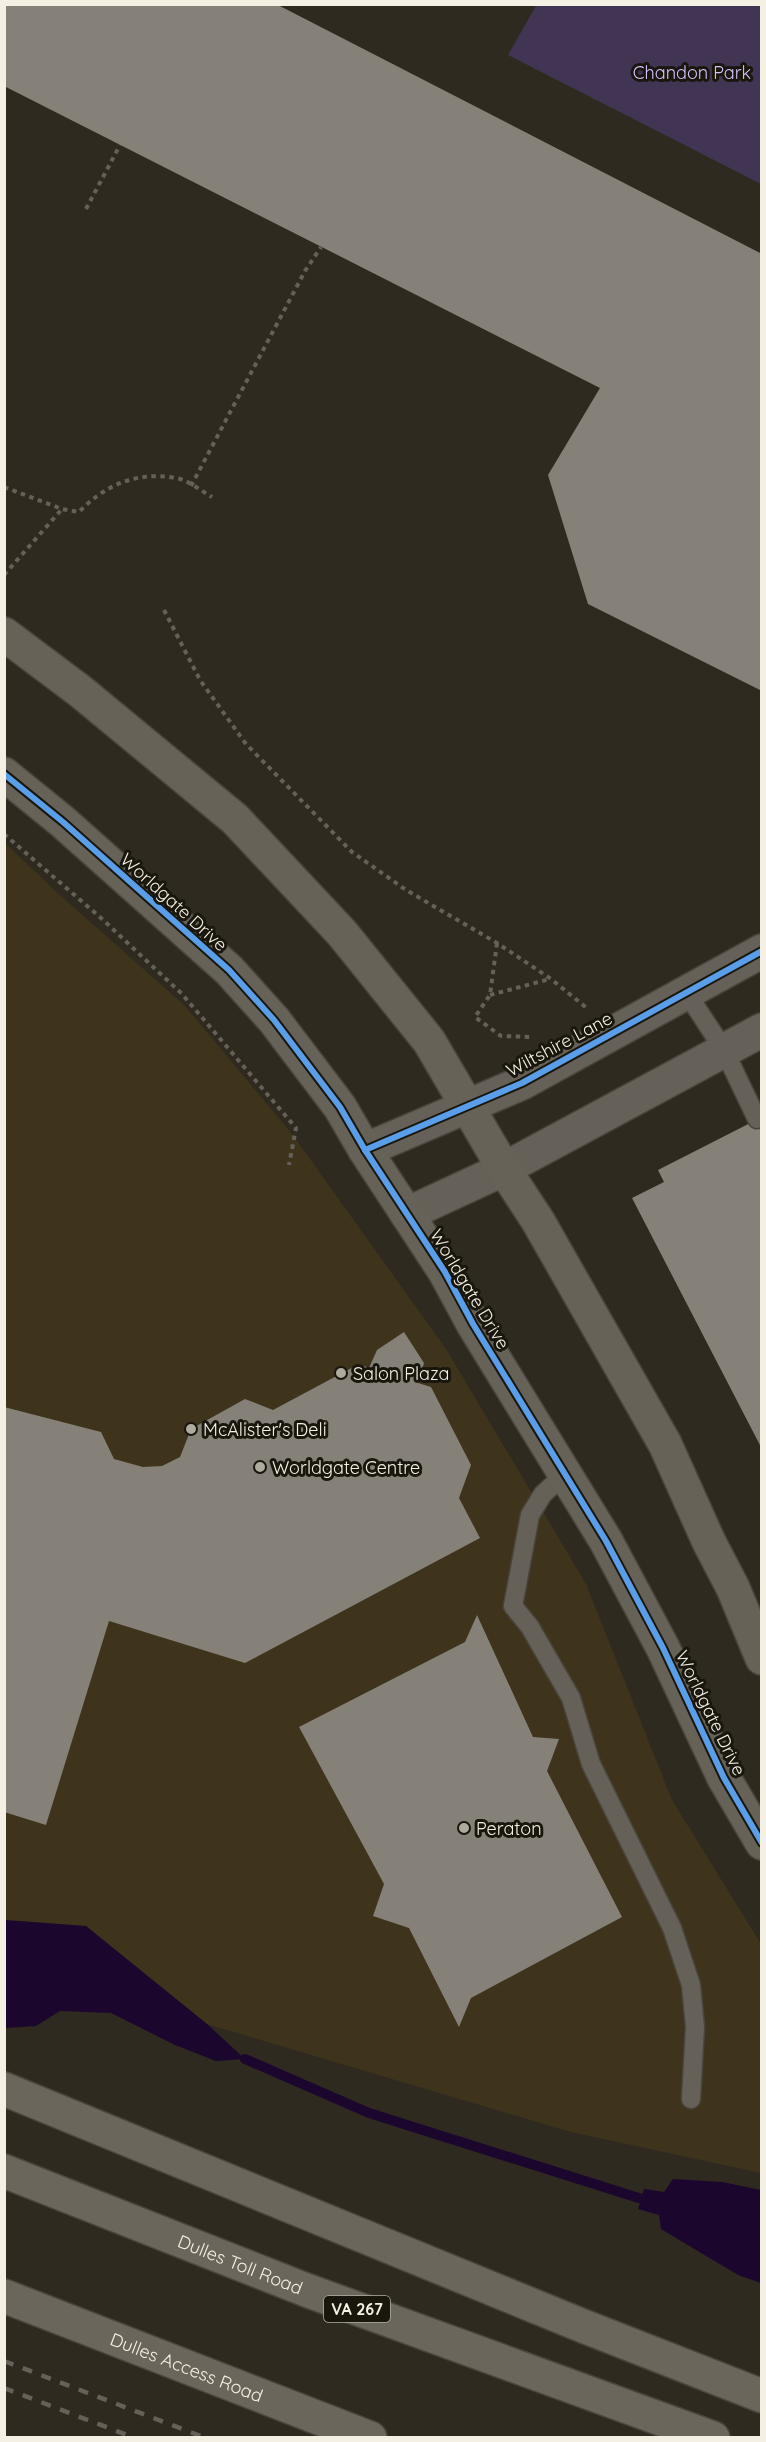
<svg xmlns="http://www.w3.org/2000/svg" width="766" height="2442" font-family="Quicksand,sans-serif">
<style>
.built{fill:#3e341c}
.green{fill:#423453}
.water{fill:#1b072d}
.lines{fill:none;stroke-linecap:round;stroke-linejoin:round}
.stream{stroke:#1b072d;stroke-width:10}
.building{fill:#858178}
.lane-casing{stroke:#49453d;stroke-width:21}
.street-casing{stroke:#49453d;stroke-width:36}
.secondary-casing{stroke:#49453d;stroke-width:36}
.highway-casing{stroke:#49453d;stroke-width:36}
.path{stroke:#656158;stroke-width:4;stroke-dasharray:4.5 4.5;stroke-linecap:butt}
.lane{stroke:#656158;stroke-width:18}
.street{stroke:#656158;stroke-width:33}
.secondary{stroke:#676258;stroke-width:33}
.highway{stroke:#6b665b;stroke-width:33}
.rail{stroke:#656158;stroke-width:4.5;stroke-dasharray:10 10;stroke-linecap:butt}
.cycleway-casing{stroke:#19160d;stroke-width:10}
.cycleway{stroke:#5a9eea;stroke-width:6}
.poi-dot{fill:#b0ab9f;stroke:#19160d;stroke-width:2}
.labels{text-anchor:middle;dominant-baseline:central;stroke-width:6;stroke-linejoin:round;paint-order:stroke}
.shield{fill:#19160d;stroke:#b3afa4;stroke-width:1.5}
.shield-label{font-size:16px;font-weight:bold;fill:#f5f0e4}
.park-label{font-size:18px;fill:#d8bffd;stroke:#19160d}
.street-label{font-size:18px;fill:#f5f0e4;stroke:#19160d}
.poi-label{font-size:18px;fill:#f5f0e4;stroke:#19160d;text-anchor:start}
</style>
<rect width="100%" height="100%" fill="#2f2a20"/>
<path class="built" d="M 4,842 L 61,896 L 185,1006 L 292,1134 L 446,1349 L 586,1584 L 672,1800 L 761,1944 L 761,2173 L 571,2132 L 207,2024 L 86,1926 L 5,1920 Z"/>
<path class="green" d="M 537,4 L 761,5 L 761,184 L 508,55 Z"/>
<g class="water">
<path d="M 5,1920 L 86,1926 L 207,2024 L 245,2059 L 216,2061 L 175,2045 L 111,2013 L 60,2011 L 36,2026 L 5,2028 Z"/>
<path d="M 673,2179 L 722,2182 L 761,2190 L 761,2283 L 738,2275 L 661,2229 L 659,2215 L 638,2209 L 644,2189 L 664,2192 Z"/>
</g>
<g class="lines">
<path class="stream" d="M 245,2059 L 369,2113 L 642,2199"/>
</g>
<g class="building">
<path d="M 4,4 L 276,4 L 762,254 L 762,691 L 588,604 L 548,475 L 600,388 L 4,86 Z"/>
<path d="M 762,1117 L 762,1449 L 632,1198 L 664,1182 L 658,1170 Z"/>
<path d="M 404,1332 L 424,1363 L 418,1383 L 431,1387 L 471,1465 L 459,1498 L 480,1538 L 245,1663 L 109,1621 L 46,1825 L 4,1812 L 4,1407 L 101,1432 L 114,1459 L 143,1467 L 162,1466 L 180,1457 L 191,1429 L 245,1399 L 273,1410 L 359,1364 L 369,1368 L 377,1350 Z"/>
<path d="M 477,1615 L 533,1737 L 559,1739 L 547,1771 L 622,1917 L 471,1998 L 459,2027 L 409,1928 L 373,1916 L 384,1884 L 299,1727 L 465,1642 Z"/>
</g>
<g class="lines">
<g class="lane-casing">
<g id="lane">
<path d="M 686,992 L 724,1050 L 757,1119"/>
<path d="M 565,1474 L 543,1494 L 530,1515 L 513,1606 L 530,1627 L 571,1698 L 591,1764 L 672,1928 L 691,1985 L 695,2027 L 691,2099"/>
</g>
</g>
<g class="street-casing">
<g id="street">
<path d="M 365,1150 L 522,1083 L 762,951"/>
<path d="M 407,1214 L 504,1169 L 762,1030"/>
</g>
</g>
<g class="secondary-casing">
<g id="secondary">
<path d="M 4,634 L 80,691 L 235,819 L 342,933 L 429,1041 L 504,1169 L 538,1221 L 665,1444 L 709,1542 L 733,1588 L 762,1658"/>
<path d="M 4,774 L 63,822 L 229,970 L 274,1020 L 340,1107 L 365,1150 L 445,1272 L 473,1324 L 606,1541 L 663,1648 L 724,1778 L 762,1843"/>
</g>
</g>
<g class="highway-casing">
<g id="highway">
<path d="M 4,2089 L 583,2326 L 762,2396"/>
<path id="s1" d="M 4,2171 L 306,2290 L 713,2438"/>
<path id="s2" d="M 4,2296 L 370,2438"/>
</g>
</g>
<g class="path">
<path d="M 86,209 L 120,145"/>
<path d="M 191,486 L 305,271 L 321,247"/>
<path d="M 4,487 L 62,509 L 79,512 C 105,485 137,471 175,478 C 187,479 201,491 212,497"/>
<path d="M 4,575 L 62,509"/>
<path d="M 164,610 L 200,680 L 246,744 L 352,852 L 406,890 L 497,943 L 551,979 L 588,1009"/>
<path d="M 4,834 L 101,918 L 182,994 L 296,1128 L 289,1165"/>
<path d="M 497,943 L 490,995 L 475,1017 L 501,1036 L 533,1037"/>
<path d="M 490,995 L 550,979"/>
</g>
<use href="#lane" class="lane"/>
<use href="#street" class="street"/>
<use href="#secondary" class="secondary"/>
<use href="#highway" class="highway"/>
<g class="rail">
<path d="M 4,2361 L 206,2438"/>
<path d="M 4,2388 L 135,2438"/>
</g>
<g class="cycleway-casing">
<g id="cycleway">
<path d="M 4,774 L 63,822 L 229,970 L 274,1020 L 340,1107 L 365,1150 L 445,1272 L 473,1324 L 606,1541 L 663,1648 L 724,1778 L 762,1843"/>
<path d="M 365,1150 L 522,1083 L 762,951"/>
</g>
</g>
<use href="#cycleway" class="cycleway"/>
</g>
<g class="poi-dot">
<circle cx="341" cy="1373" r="6"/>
<circle cx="191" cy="1429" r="6"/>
<circle cx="260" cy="1467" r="6"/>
<circle cx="464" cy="1828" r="6"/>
</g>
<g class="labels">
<rect class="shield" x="324" y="2296" width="66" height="26" rx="4.5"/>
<g class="shield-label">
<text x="357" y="2309">VA 267</text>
</g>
<g class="park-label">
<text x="692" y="72">Chandon Park</text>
</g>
<g class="street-label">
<text transform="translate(174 902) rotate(42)">Worldgate Drive</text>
<text transform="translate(559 1044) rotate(-28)">Wiltshire Lane</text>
<text transform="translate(470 1289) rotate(59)">Worldgate Drive</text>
<text transform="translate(711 1713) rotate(64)">Worldgate Drive</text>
<text stroke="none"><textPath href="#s1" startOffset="254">Dulles Toll Road</textPath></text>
<text stroke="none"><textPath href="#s2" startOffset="196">Dulles Access Road</textPath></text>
</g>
<g class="poi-label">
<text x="353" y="1373">Salon Plaza</text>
<text x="203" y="1429">McAlister's Deli</text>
<text x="272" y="1467">Worldgate Centre</text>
<text x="476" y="1828">Peraton</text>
</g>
</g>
<rect width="766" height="2442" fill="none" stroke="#f5f0e4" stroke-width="12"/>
</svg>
